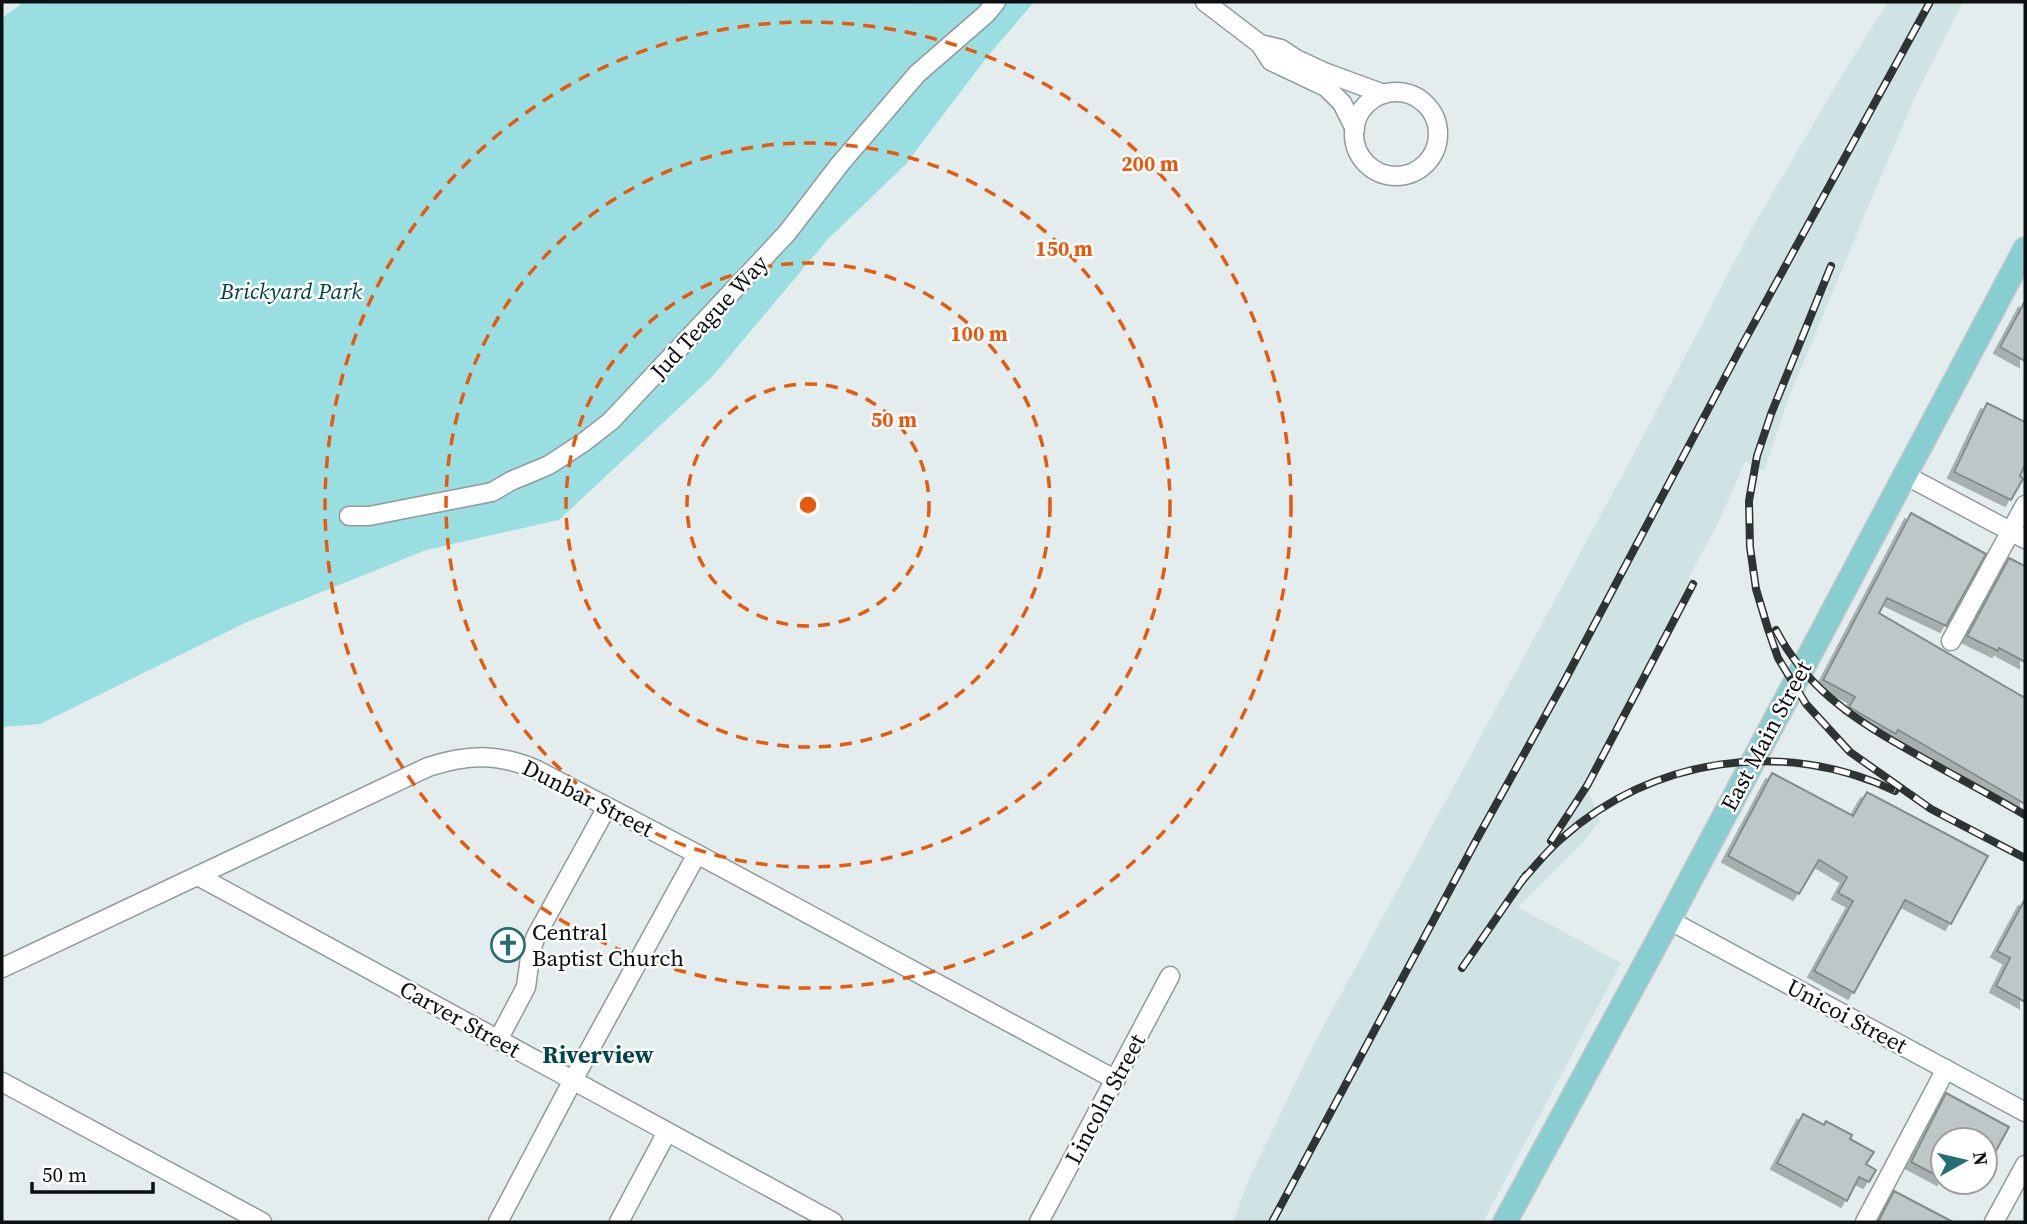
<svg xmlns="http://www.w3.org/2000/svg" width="2027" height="1224" font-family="'Source Serif 4',serif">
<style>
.built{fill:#d0e3e4}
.green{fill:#99dfe2}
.building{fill:#bdc7c7;stroke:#838c8c;stroke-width:2;filter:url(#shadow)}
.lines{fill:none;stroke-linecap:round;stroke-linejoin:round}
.minor-casing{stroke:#919a9b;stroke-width:21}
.major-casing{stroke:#cacaca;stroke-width:26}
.minor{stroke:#fff;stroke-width:18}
.major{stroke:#88cdd0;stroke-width:23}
.rail-casing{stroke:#2e3333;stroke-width:8}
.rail{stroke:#fff;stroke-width:5;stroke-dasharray:16;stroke-linecap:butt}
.ring{fill:none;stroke:#e8590c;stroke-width:3.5;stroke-dasharray:12 9}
.labels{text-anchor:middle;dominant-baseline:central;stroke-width:5;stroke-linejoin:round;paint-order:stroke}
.park-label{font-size:23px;font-style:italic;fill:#004345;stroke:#fff}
.street-label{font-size:23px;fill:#0c1010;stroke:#fff}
.poi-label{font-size:23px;fill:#0c1010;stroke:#fff;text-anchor:start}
.neighbourhood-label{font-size:24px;font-weight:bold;fill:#004548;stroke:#fff}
.centre{fill:#e8590c;stroke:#fff;stroke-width:3.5}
.ring-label{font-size:21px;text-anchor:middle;font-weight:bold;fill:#e8590c;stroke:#fff;stroke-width:5;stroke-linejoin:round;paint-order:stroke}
</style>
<defs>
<filter id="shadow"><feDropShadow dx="-6" dy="6" stdDeviation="0" flood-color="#0004"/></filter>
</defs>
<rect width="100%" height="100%" fill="#e3eded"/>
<path class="built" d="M 1888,2 L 1963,2 L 1916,95 L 1861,224 L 1788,400 L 1764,471 L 1745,462 L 1719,521 L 1689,577 L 1699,583 L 1589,792 L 1600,821 L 1583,842 L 1518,907 L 1621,963 L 1483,1222 L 1233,1222 L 1249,1179 L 1315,1042 L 1637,448 L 1752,228 L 1845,70 Z"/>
<path class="green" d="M 24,2 L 1034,2 L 987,57 L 906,164 L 828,239 L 712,377 L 559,520 L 426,550 L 245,623 L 40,724 L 2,727 L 2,18 Z"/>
<g class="building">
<path d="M 2025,301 L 2025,361 L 2000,347 Z"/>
<path d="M 1987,403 L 2025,422 L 2025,465 L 2020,476 L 2023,479 L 2011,500 L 1954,472 Z"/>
<path d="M 1911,513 L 1986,554 L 1946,626 L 1887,598 L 1879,613 L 2025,698 L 2025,804 L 1898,730 L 1896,734 L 1849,707 L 1855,697 L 1823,680 Z"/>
<path d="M 2009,558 L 2025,566 L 2025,662 L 1999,648 L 1998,651 L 1967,636 Z"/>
<path d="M 1772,773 L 1853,816 L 1867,792 L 1988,856 L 1951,924 L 1905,900 L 1854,993 L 1814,971 L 1853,901 L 1838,893 L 1847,877 L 1819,860 L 1799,894 L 1728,856 Z"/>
<path d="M 2025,899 L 2025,1002 L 1996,986 L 2010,958 L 1997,951 Z"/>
<path d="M 1946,1093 L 2009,1127 L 1985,1171 L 1985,1140 L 1943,1140 L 1943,1179 L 1911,1162 Z"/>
<path d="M 1803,1114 L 1824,1125 L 1826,1121 L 1852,1135 L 1850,1139 L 1874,1152 L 1866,1164 L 1876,1170 L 1869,1182 L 1859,1177 L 1847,1201 L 1777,1163 Z"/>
<path d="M 1894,1191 L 1953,1222 L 1878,1222 Z"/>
</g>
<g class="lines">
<g class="minor-casing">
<g id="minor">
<path d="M 1205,2 L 1260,44 L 1271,61 L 1326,87 L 1342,103 L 1355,129"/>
<path d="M 1260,44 L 1281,49 L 1296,59 L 1324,72 L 1384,94"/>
<circle cx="1396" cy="134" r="42"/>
<path d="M 1905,475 L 2025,539"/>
<path d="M 349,516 L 369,516 L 492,492 L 511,481 L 549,465 L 584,442 L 611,421 L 787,233 L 840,164 L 917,74 L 986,14 L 996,2"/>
<path d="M 1951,641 L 2025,505"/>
<path d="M 198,876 L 833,1222"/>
<path d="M 1669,920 L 2025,1112"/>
<path d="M 2,968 L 428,767 C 468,754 498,753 537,770 L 697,854 L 1116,1080"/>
<path d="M 498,1040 L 526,987 L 531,950 L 536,936 L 607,807"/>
<path d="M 2,1082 L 262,1222"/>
<path d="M 498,1222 L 573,1080 L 697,854"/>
<path d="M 619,1222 L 667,1132"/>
<path d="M 1039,1222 L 1170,976"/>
<path d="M 1865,1222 L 1946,1069"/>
<path d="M 1994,1222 L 2025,1165"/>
</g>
</g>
<g class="major-casing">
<path id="major" d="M 1505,1222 L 1669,920 L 2025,249"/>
</g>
<use href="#minor" class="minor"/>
<use href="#major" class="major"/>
<g class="rail-casing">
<g id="rail">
<path d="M 1831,266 L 1771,414 L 1757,456 L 1749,501 L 1750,547 L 1756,589 L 1768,629 L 1778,658 L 1806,704 L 1850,752 L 1931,809 L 2025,858"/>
<path d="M 1776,630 C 1810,696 1869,728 1930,762 C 1962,780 1994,797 2025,815"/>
<path d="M 1551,841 L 1588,784 L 1693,584"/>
<path d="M 1521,882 C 1534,867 1547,851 1561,839 C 1652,757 1785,738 1895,791"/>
<path d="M 1462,968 L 1526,875"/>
<path d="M 1272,1222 L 1478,837 L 1565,680 L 1740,349 L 1930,2"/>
</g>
</g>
<use href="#rail" class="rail"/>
</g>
<g class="ring">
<circle cx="808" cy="505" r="121"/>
<circle cx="808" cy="505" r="242"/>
<circle cx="808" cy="505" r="362"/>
<circle cx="808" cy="505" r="483"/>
</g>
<defs>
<g id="church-ring" transform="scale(1.75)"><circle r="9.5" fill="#fff" stroke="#246f73" stroke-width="1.5"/><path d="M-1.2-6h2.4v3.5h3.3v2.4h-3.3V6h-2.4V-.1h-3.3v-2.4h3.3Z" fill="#246f73"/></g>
</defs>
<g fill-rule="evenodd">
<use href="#church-ring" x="508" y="945"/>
</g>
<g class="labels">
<g class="park-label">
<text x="291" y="291">Brickyard Park</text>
</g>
<g class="street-label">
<text transform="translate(709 317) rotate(-47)">Jud Teague Way</text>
<text transform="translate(1766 736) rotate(-62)">East Main Street</text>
<text transform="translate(588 798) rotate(27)">Dunbar Street</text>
<text transform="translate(1847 1016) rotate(28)">Unicoi Street</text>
<text transform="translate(460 1019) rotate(29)">Carver Street</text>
<text transform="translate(1105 1099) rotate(-62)">Lincoln Street</text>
</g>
<g class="poi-label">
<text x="532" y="932">Central<tspan x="532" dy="26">Baptist Church</tspan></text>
</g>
<g class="neighbourhood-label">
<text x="598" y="1054">Riverview</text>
</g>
</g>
<circle cx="808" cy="505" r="10" class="centre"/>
<g class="ring-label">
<text x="1150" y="171">200 m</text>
<text x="1064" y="256">150 m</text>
<text x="979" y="341">100 m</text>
<text x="894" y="427">50 m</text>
</g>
<rect width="2027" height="1224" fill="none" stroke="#0c1010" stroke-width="7"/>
<g transform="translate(1964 1161) rotate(82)"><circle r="33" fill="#ffffff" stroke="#9e9f9f" stroke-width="2"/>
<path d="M0-5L12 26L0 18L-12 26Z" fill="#246f73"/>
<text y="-10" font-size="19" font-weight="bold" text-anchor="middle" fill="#0c1010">N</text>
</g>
<path d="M32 1182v10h121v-10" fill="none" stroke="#0c1010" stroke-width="3.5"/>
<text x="42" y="1182" font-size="21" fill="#0c1010" stroke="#ffffff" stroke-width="5" paint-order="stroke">50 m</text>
</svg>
